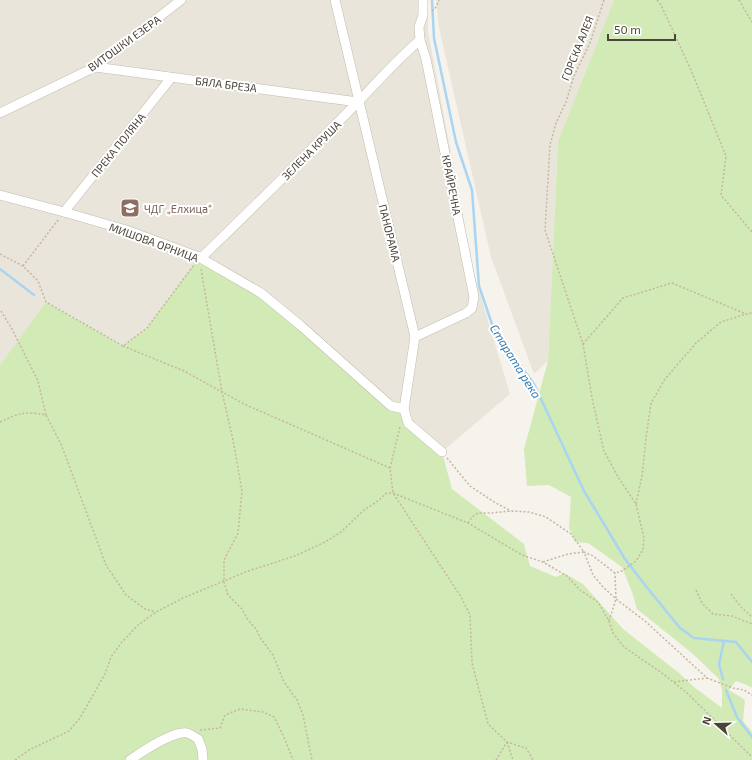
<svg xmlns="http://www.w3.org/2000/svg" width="752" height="760" font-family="'Exo 2',sans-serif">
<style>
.residential{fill:#eae5da}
.green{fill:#d2eab5}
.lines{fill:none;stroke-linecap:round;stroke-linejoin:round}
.stream{stroke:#a9d4f2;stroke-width:2.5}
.minor-casing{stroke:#c2bbae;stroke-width:10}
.path{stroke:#c4b79f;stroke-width:1.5;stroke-dasharray:2 2;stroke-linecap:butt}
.minor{stroke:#fff;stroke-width:9}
.labels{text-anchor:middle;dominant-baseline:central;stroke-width:4;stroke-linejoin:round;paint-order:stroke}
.street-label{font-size:11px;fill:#4b4439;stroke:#fff}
.education-label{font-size:11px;fill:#785e54;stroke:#fff;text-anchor:start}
.water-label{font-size:12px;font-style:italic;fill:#2e7ab2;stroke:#fff}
</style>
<rect width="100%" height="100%" fill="#f6f3ec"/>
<g class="residential">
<path d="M 0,0 L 428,0 L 428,31 L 474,274 L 510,394 L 442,452 L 404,409 L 391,406 L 200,257 L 147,328 L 123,346 L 46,302 L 0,365 Z"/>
<path d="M 436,0 L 614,0 L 558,141 L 548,361 L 534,374 L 491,257 L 439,28 Z"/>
</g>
<path class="green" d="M 614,0 L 752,0 L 752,688 L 747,685 L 736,681 L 729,690 L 745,700 L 743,721 L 752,732 L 752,760 L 0,760 L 0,365 L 46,302 L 123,346 L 147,328 L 199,257 L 261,293 L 391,406 L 404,409 L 442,452 L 452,489 L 524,544 L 530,566 L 556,577 L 564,573 L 583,584 L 623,629 L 679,673 L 694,687 L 722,708 L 722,690 L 719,679 L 693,654 L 637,609 L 632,592 L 622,567 L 588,543 L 575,542 L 569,528 L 571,497 L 549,485 L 527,486 L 524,449 L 548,361 L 558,141 Z"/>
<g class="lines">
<g class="stream">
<path d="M 432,0 L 434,38 L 456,142 L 472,190 L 479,286 L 494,330 L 534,384 L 584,491 L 604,524 L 625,559 L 645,585 L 680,628 L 694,638 L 736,642 L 752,662"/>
<path d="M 0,269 L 34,295"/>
<path d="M 723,679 L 719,664 L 724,641"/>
<path d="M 726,690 L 737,717 L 752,737"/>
</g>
<g class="minor-casing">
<g id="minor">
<path d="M 335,0 L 415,337 L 404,409 L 408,423 L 442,452"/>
<path d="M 95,67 C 182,79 270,90 358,102"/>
<path d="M 0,113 L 95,67 L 181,0"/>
<path d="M 0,195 L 64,212 L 126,230 L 199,257 L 261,293 L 300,325 L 391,406 L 404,409"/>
<path d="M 64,212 L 171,78"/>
<path d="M 199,257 L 203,256 C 253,208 302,159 351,109 C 374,86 395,61 420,40"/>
<path d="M 415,337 L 466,313 L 472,308 L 474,297 L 426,59 L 420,40 L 419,27 L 423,15 L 423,0"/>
<path d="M 130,760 C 142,752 172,731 187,733 C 191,734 195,737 198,739 L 202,749 L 203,760"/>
</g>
</g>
<g class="path">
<path d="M 604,0 L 590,43 L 574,76 L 566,102 L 556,123 L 550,145 L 545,230 L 583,344 L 592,398 L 604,451 L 618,477 L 636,504 L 644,538 L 643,550 L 636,561 L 622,571 L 615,573 L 593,556 L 584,552 L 593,575 L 603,587 L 616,599 L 645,621 L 707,678 L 733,688 L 744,690 L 752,695"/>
<path d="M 657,0 L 661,5 L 691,70 L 726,156 L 721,195 L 752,232"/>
<path d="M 739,0 L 752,22"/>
<path d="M 432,11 L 436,7 L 439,0"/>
<path d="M 0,254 L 23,266 L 38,281 L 46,302 L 123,346 L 147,328 L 194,265"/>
<path d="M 23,266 L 58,220"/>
<path d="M 201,269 L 222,392 L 233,440 L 242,491 L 238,533 L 224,560 L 224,582 L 228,595 L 242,609 L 248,620 L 256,629 L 261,639 L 273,655 L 284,682 L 297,700 L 303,715 L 312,760"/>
<path d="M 1,311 L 12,329 L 38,381 L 46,415"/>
<path d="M 583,344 L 623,298 L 672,283 L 746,314"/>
<path d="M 123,346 L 184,371 L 244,404 L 390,468 L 393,493 L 461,597 L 470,615 L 472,663 L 488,724 L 507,742 L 526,748 L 533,760"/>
<path d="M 0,422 C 20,413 24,411 46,415 L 61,444 L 106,565 L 126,595 L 145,609 L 156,612"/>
<path d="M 447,458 L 470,486 L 494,502 L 511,511"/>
<path d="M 390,468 L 400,427"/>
<path d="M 636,504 L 642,476 L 646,438 L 651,403 L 665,379 L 696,343 L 721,322 L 746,314 L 752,313"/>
<path d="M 468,523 L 472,517 L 478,513 L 491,513 L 511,511 L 529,512 L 546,517 L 571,534 L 584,552 L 568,554 L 543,562"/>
<path d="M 696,590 L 702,603 L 713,614 L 732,616 L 752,624"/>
<path d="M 731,594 L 741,607 L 752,617"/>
<path d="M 609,621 L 616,599 L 615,573"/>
<path d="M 674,682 L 707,678"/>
<path d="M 200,730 L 220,728 L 225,715 L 240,709 L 263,712 L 274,717 L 284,737 L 293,760"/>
<path d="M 507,742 L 513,760"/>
<path d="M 15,760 L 29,750 L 69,731 L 80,718 L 105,674 L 111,657 L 122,642 L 138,625 L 156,612 L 183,598 L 248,571 L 295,556 L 325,542 L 341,532 L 364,510 L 375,503 L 387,493 L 393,493 L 468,523 L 522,555 L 543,562 L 567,576 L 580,590 L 598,602 L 609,621 L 613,633 L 624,647 L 662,673 L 686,692 L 752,757"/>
<path d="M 496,760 L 507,742"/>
</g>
<use href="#minor" class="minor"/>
</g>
<defs>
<g id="school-square" transform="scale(1)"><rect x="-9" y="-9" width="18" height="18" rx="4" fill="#8d6e63" stroke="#fff"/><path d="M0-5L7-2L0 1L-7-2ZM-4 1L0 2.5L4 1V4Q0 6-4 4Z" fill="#fff"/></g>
</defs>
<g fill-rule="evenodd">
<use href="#school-square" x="130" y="208"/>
</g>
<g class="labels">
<g class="street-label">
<text transform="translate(124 43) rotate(-36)">ВИТОШКИ ЕЗЕРА</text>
<text transform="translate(577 48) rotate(-68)">ГОРСКА АЛЕЯ</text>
<text transform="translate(226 84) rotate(7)">БЯЛА БРЕЗА</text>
<text transform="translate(118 145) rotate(-51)">ПРЕКА ПОЛЯНА</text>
<text transform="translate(311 150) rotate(-45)">ЗЕЛЕНА КРУША</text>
<text transform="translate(452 185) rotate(79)">КРАЙРЕЧНА</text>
<text transform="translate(390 233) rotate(76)">ПАНОРАМА</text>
<text transform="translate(154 242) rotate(20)">МИШОВА ОРНИЦА</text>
</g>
<g class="education-label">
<text x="144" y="208">ЧДГ „Елхица“</text>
</g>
<g class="water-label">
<text transform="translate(516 361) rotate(58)">Старата река</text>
</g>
</g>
<g transform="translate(716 724) rotate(290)" stroke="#ffffff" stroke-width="3" paint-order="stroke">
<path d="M0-3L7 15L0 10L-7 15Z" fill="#4b4439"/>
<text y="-6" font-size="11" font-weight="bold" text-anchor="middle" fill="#4b4439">N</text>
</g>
<path d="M608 34v6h67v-6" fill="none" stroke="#4b4439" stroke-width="2"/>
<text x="614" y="34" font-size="12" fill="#4b4439" stroke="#ffffff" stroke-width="3" paint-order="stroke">50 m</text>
</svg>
